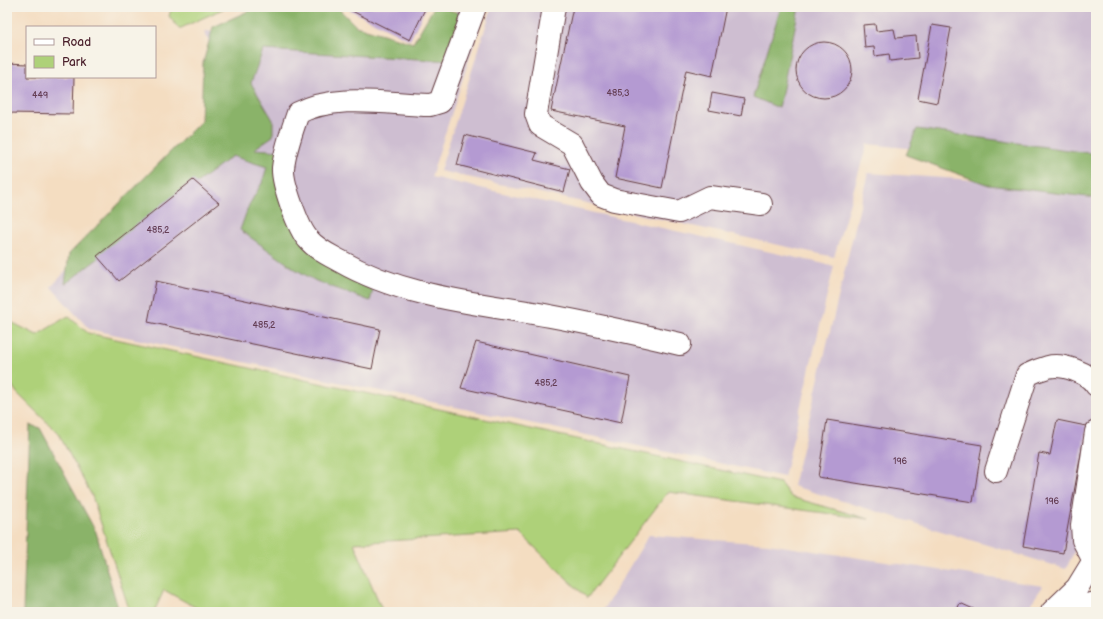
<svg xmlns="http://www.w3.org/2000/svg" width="1103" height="619" font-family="'Balsamiq Sans',sans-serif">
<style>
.industrial{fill:#cebed1}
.green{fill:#aed179;stroke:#7c7852}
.forest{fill:#8ab369;stroke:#6a694a}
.building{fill:#b49ad2}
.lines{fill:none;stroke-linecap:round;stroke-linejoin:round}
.minor-casing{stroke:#643c42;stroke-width:24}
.minor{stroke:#fff;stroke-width:22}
.labels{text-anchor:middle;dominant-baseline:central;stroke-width:3;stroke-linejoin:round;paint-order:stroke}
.number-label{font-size:9px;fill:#643e55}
</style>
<rect width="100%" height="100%" fill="#f7f3e8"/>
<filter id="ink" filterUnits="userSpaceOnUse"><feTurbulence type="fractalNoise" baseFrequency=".025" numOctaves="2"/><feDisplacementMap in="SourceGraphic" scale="8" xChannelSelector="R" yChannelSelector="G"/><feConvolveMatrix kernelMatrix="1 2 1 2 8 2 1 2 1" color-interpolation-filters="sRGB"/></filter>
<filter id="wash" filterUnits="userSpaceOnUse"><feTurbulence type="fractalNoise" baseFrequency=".012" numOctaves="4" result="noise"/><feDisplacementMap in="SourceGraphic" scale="16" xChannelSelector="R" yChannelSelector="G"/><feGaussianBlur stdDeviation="0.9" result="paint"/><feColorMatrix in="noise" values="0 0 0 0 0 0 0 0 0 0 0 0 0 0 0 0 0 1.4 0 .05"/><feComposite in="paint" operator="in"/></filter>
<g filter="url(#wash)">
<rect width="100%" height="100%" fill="#f4ddc1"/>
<g class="industrial">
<path d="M 458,7 L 486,7 L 431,177 L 834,266 L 784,477 L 89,329 L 51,287 L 233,94 L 204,31 L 442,49 Z"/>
<path d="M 492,7 L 1096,7 L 1096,167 L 867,144 L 834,257 L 440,171 Z"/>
<path d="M 868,173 L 1096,188 L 1096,505 L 1066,569 L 793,486 Z"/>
<path d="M 649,535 L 768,544 L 1043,586 L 1025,612 L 602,612 Z"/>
</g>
<g class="green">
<path d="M 172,7 L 227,7 L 179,29 L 169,16 Z"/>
<path d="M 68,316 L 88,333 L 780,483 L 791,497 L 869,519 L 668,492 L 587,598 L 520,533 L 354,543 L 383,612 L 204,612 L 164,590 L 154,612 L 130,612 L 92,496 L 58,433 L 17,393 L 7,378 L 7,320 L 37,335 Z"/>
<path d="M 7,386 L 10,390 L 7,463 Z"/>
</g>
<g class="forest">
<path d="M 257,7 L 337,7 L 356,26 L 413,43 L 434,7 L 440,7 L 465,15 L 452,61 L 263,50 L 251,83 L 273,120 L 273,136 L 254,149 L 282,151 L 299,238 L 343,275 L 373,290 L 370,301 L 316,281 L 295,269 L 240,230 L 249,205 L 262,183 L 267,167 L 232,156 L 65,284 L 69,254 L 201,121 L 203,63 L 213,27 Z"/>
<path d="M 781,7 L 799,7 L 779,108 L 753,97 Z"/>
<path d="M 917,129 L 1096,154 L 1096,198 L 989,185 L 906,155 Z"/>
<path d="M 30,425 L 40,428 L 96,532 L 119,612 L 23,612 Z"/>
</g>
<g id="blocks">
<g class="building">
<path d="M 349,7 L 426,7 L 410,40 L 348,9 Z"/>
<path d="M 573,7 L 726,7 L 712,76 L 686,70 L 662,188 L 615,178 L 625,126 L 551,111 Z"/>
<path d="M 875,24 L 876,31 L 894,29 L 896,38 L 916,36 L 918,58 L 890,61 L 889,54 L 875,56 L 874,47 L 865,48 L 863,25 Z"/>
<path d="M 932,25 L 951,28 L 937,103 L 918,99 Z"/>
<circle cx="824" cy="70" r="28"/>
<path d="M 7,63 L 27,64 L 27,77 L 74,77 L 73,114 L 7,113 Z"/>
<path d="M 712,93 L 744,99 L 741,116 L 709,110 Z"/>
<path d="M 465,135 L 537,153 L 534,160 L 570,169 L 564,192 L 457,165 Z"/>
<path d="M 193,180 L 219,203 L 119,281 L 97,256 Z"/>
<path d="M 156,281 L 380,329 L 372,369 L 148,322 Z"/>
<path d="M 476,342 L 630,377 L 621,423 L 461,388 Z"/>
<path d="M 827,420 L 982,445 L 973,502 L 818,477 Z"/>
<path d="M 1057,420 L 1086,426 L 1063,553 L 1023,546 L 1039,453 L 1050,455 Z"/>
<path d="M 960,603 L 980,612 L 956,612 Z"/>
</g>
</g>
</g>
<g filter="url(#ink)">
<use href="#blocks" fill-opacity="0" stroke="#643c42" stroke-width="1"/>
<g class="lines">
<g class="minor-casing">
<g id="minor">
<path d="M 475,7 L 440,102 L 430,105 C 388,104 336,93 298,113 C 292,131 285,149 283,168 C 282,183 298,228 308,239 C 316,249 329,255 340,261 C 405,298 478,303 550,316 C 594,324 637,334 680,344"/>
<path d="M 554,7 L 536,114 L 540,125 L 572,144 L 592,183 L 601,195 L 614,200 L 679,212 L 710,197 L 761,204"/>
<path d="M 996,471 L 1027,375 C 1033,372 1041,369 1048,367 C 1062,363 1089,373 1096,385"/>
<path d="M 1094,561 L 1083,540 L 1082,525 L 1096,432"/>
<path d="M 1052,612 L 1077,588 L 1096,557"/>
<path d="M 1054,612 L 1096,603"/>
</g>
</g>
<use href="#minor" class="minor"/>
</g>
</g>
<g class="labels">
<g class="number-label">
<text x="618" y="93">485,3</text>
<text x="40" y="95">449</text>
<text x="158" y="230">485,2</text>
<text x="264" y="325">485,2</text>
<text x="546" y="383">485,2</text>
<text x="900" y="461">196</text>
<text x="1052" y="501">196</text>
</g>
</g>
<rect width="1103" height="619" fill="none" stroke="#f7f3e8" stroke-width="24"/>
<rect x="26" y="26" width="130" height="52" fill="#f7f3e8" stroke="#b29e9c"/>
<rect x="34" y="39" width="20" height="6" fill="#ffffff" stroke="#b29e9c"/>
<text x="62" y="46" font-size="12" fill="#4a1f2b">Road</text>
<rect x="34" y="56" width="20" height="12" fill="#aed179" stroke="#b29e9c"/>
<text x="62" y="66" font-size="12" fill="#4a1f2b">Park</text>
</svg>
